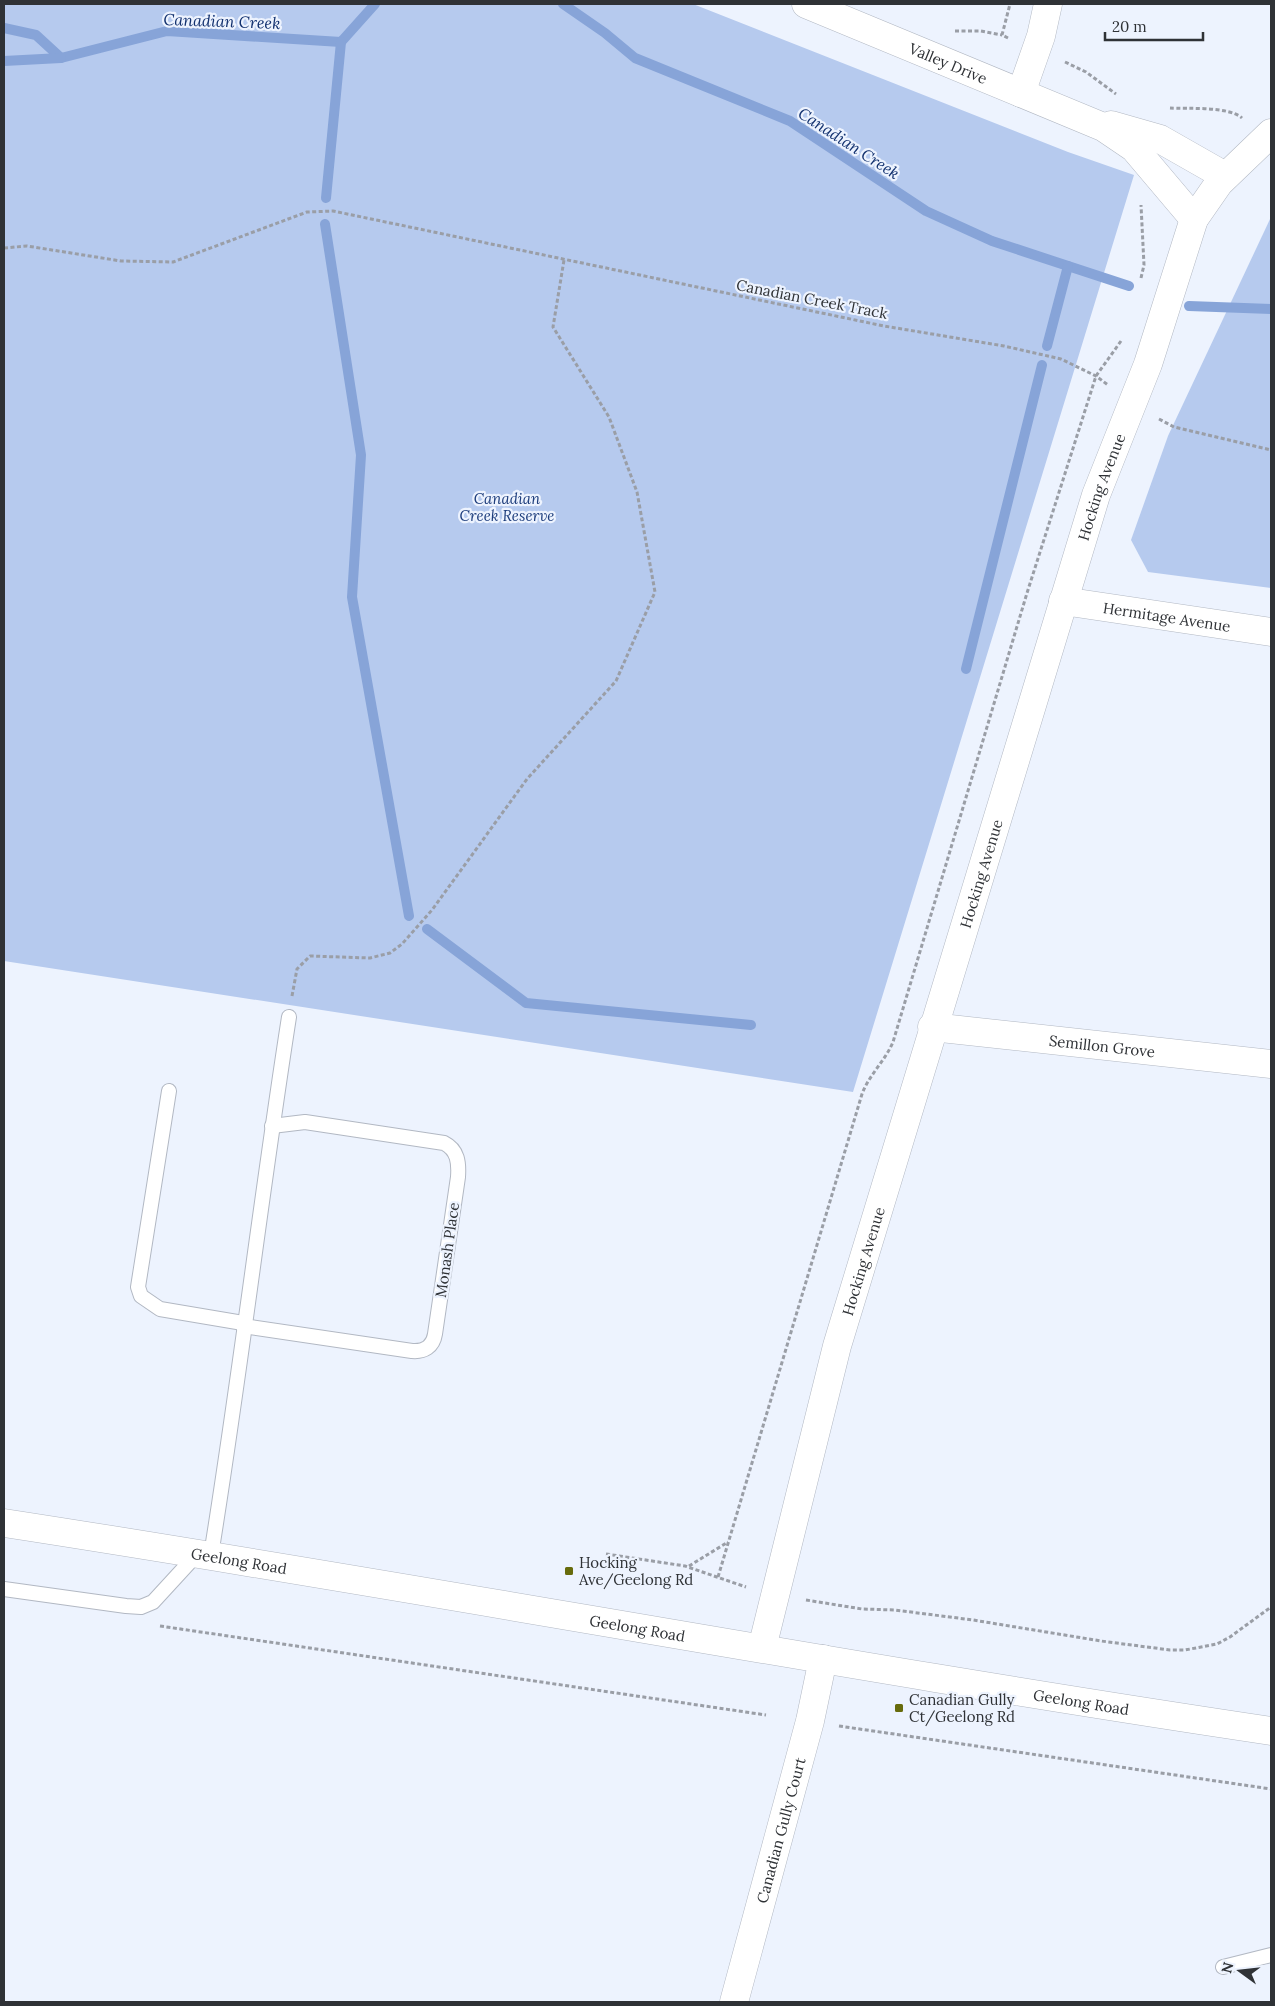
<svg xmlns="http://www.w3.org/2000/svg" width="1275" height="2006" font-family="Lora,serif">
<style>
.green{fill:#b6caee}
.lines{fill:none;stroke-linecap:round;stroke-linejoin:round}
.stream{stroke:#87a4d8;stroke-width:10}
.lane-casing{stroke:#b2b8c3;stroke-width:16}
.street-casing{stroke:#b2b8c3;stroke-width:29}
.secondary-casing{stroke:#b2b8c3;stroke-width:29}
.path{stroke:#9a9ea6;stroke-width:3;stroke-dasharray:4 2.5;stroke-linecap:butt}
.lane{stroke:#fff;stroke-width:14}
.street{stroke:#fff;stroke-width:28}
.secondary{stroke:#fff;stroke-width:28}
.poi-dot{fill:#676b0c;stroke:#edf3fe;stroke-width:2}
.labels{text-anchor:middle;dominant-baseline:central;stroke-width:4.5;stroke-linejoin:round;paint-order:stroke}
.street-label{font-size:15px;fill:#2f3236;stroke:#edf3fe}
.park-label{font-size:15px;font-style:italic;fill:#1d3d7c;stroke:#edf3fe}
.poi-label{font-size:15px;fill:#2f3236;stroke:#edf3fe;text-anchor:start}
.water-label{font-size:16px;font-style:italic;fill:#12316f;stroke:#edf3fe}
</style>
<rect width="100%" height="100%" fill="#edf3fe"/>
<g class="green">
<path d="M 4,4 L 693,4 L 1068,152 L 1134,175 L 853,1092 L 4,961 Z"/>
<path d="M 1271,217 L 1271,588 L 1148,572 L 1131,540 L 1168,436 Z"/>
</g>
<g class="lines">
<g class="stream">
<path d="M 563,4 L 605,33 L 635,58 L 790,121 L 926,211 L 992,241 L 1129,286"/>
<path d="M 4,28 L 36,35 L 61,58 L 167,31 L 341,42 L 375,4"/>
<path d="M 4,61 L 61,58"/>
<path d="M 326,198 L 341,42"/>
<path d="M 325,224 L 361,455 L 352,597 L 409,916"/>
<path d="M 1189,306 L 1271,309"/>
<path d="M 1047,346 L 1068,266"/>
<path d="M 966,669 L 1042,365"/>
<path d="M 427,929 L 526,1003 L 751,1025"/>
</g>
<g class="lane-casing">
<g id="lane">
<path d="M 169,1091 L 138,1287 L 141,1296 L 160,1309 L 243,1323"/>
<path d="M 243,1326 L 412,1351 C 424,1352 433,1347 435,1334 L 458,1177 C 459,1163 458,1150 444,1143 L 305,1122 L 272,1126"/>
<path d="M 211,1555 C 240,1376 261,1196 289,1017"/>
<path d="M 4,1589 L 126,1606 L 141,1607 L 153,1602 L 198,1553"/>
<path d="M 1223,1967 L 1271,1955"/>
</g>
</g>
<g class="street-casing">
<g id="street">
<path id="s1" d="M 806,4 L 1103,127 L 1134,148 L 1194,219"/>
<path d="M 1021,93 L 1041,36 L 1048,4"/>
<path d="M 1111,125 L 1160,139 L 1225,176"/>
<path id="s2" d="M 1063,601 L 1271,632"/>
<path id="s3" d="M 932,1027 L 1271,1064"/>
<path id="s4" d="M 762,1648 L 837,1346 L 1096,495 L 1148,364 L 1194,219 L 1219,183 L 1271,133"/>
<path id="s5" d="M 734,2002 L 810,1721 L 823,1659"/>
</g>
</g>
<g class="secondary-casing">
<g id="secondary">
<path id="s6" d="M 4,1523 C 427,1588 848,1668 1271,1731"/>
</g>
</g>
<g class="path">
<path d="M 955,31 L 981,31 L 1002,35"/>
<path d="M 1008,38 L 1002,35 L 1010,4"/>
<path d="M 1065,62 L 1086,72 L 1116,94"/>
<path d="M 1170,108 C 1187,109 1229,106 1242,118"/>
<path d="M 4,248 L 27,246 L 121,261 L 173,262 L 307,212 L 333,211 L 884,326 L 1004,346 L 1061,359 L 1096,376 L 1108,385"/>
<path d="M 1141,278 L 1144,265 L 1141,205"/>
<path d="M 1159,419 L 1174,427 L 1271,450"/>
<path d="M 292,996 L 297,969 L 310,956 L 370,958 L 390,953 L 402,944 L 432,910 L 527,779 L 616,681 L 655,592 L 637,492 L 609,417 L 553,327 L 564,260"/>
<path d="M 606,1554 L 685,1566 L 746,1587"/>
<path d="M 689,1566 L 728,1542"/>
<path d="M 718,1577 L 862,1094 C 869,1075 885,1061 893,1042 L 1027,593 L 1096,376 L 1121,341"/>
<path d="M 806,1600 L 862,1609 L 895,1610 L 973,1620 L 1101,1641 L 1170,1650 L 1185,1650 L 1217,1644 L 1230,1637 L 1271,1607"/>
<path d="M 160,1626 L 766,1715"/>
<path d="M 839,1726 L 1271,1789"/>
</g>
<use href="#lane" class="lane"/>
<use href="#street" class="street"/>
<use href="#secondary" class="secondary"/>
</g>
<g class="poi-dot">
<rect x="564" y="1566" width="10" height="10" rx="2.5"/>
<rect x="894" y="1703" width="10" height="10" rx="2.5"/>
</g>
<g class="labels">
<g class="street-label">
<text stroke="none"><textPath href="#s1" startOffset="154">Valley Drive</textPath></text>
<text transform="translate(812 299) rotate(11)">Canadian Creek Track</text>
<text stroke="none"><textPath href="#s4" startOffset="1210">Hocking Avenue</textPath></text>
<text stroke="none"><textPath href="#s2" startOffset="105">Hermitage Avenue</textPath></text>
<text stroke="none"><textPath href="#s4" startOffset="805">Hocking Avenue</textPath></text>
<text stroke="none"><textPath href="#s3" startOffset="171">Semillon Grove</textPath></text>
<text transform="translate(447 1250) rotate(-82)">Monash Place</text>
<text stroke="none"><textPath href="#s4" startOffset="400">Hocking Avenue</textPath></text>
<text stroke="none"><textPath href="#s6" startOffset="238">Geelong Road</textPath></text>
<text stroke="none"><textPath href="#s6" startOffset="642">Geelong Road</textPath></text>
<text stroke="none"><textPath href="#s6" startOffset="1092">Geelong Road</textPath></text>
<text stroke="none"><textPath href="#s5" startOffset="178">Canadian Gully Court</textPath></text>
</g>
<g class="park-label">
<text x="507" y="498">Canadian<tspan x="507" dy="17">Creek Reserve</tspan></text>
</g>
<g class="poi-label">
<text x="579" y="1562">Hocking<tspan x="579" dy="17">Ave/Geelong Rd</tspan></text>
<text x="909" y="1699">Canadian Gully<tspan x="909" dy="17">Ct/Geelong Rd</tspan></text>
</g>
<g class="water-label">
<text transform="translate(222 21) rotate(2)">Canadian Creek</text>
<text transform="translate(849 143) rotate(33)">Canadian Creek</text>
</g>
</g>
<rect width="1275" height="2006" fill="none" stroke="#2f3236" stroke-width="10"/>
<g transform="translate(1240 1971) rotate(285)" stroke="#edf3fe" stroke-width="4" paint-order="stroke">
<path d="M0-4L9 19L0 12L-9 19Z" fill="#2f3236"/>
<text y="-8" font-size="14" font-weight="bold" text-anchor="middle" fill="#2f3236">N</text>
</g>
<path d="M1105 32v8h98v-8" fill="none" stroke="#2f3236" stroke-width="2.5"/>
<text x="1112" y="32" font-size="15" fill="#2f3236" stroke="#edf3fe" stroke-width="4" paint-order="stroke">20 m</text>
</svg>
